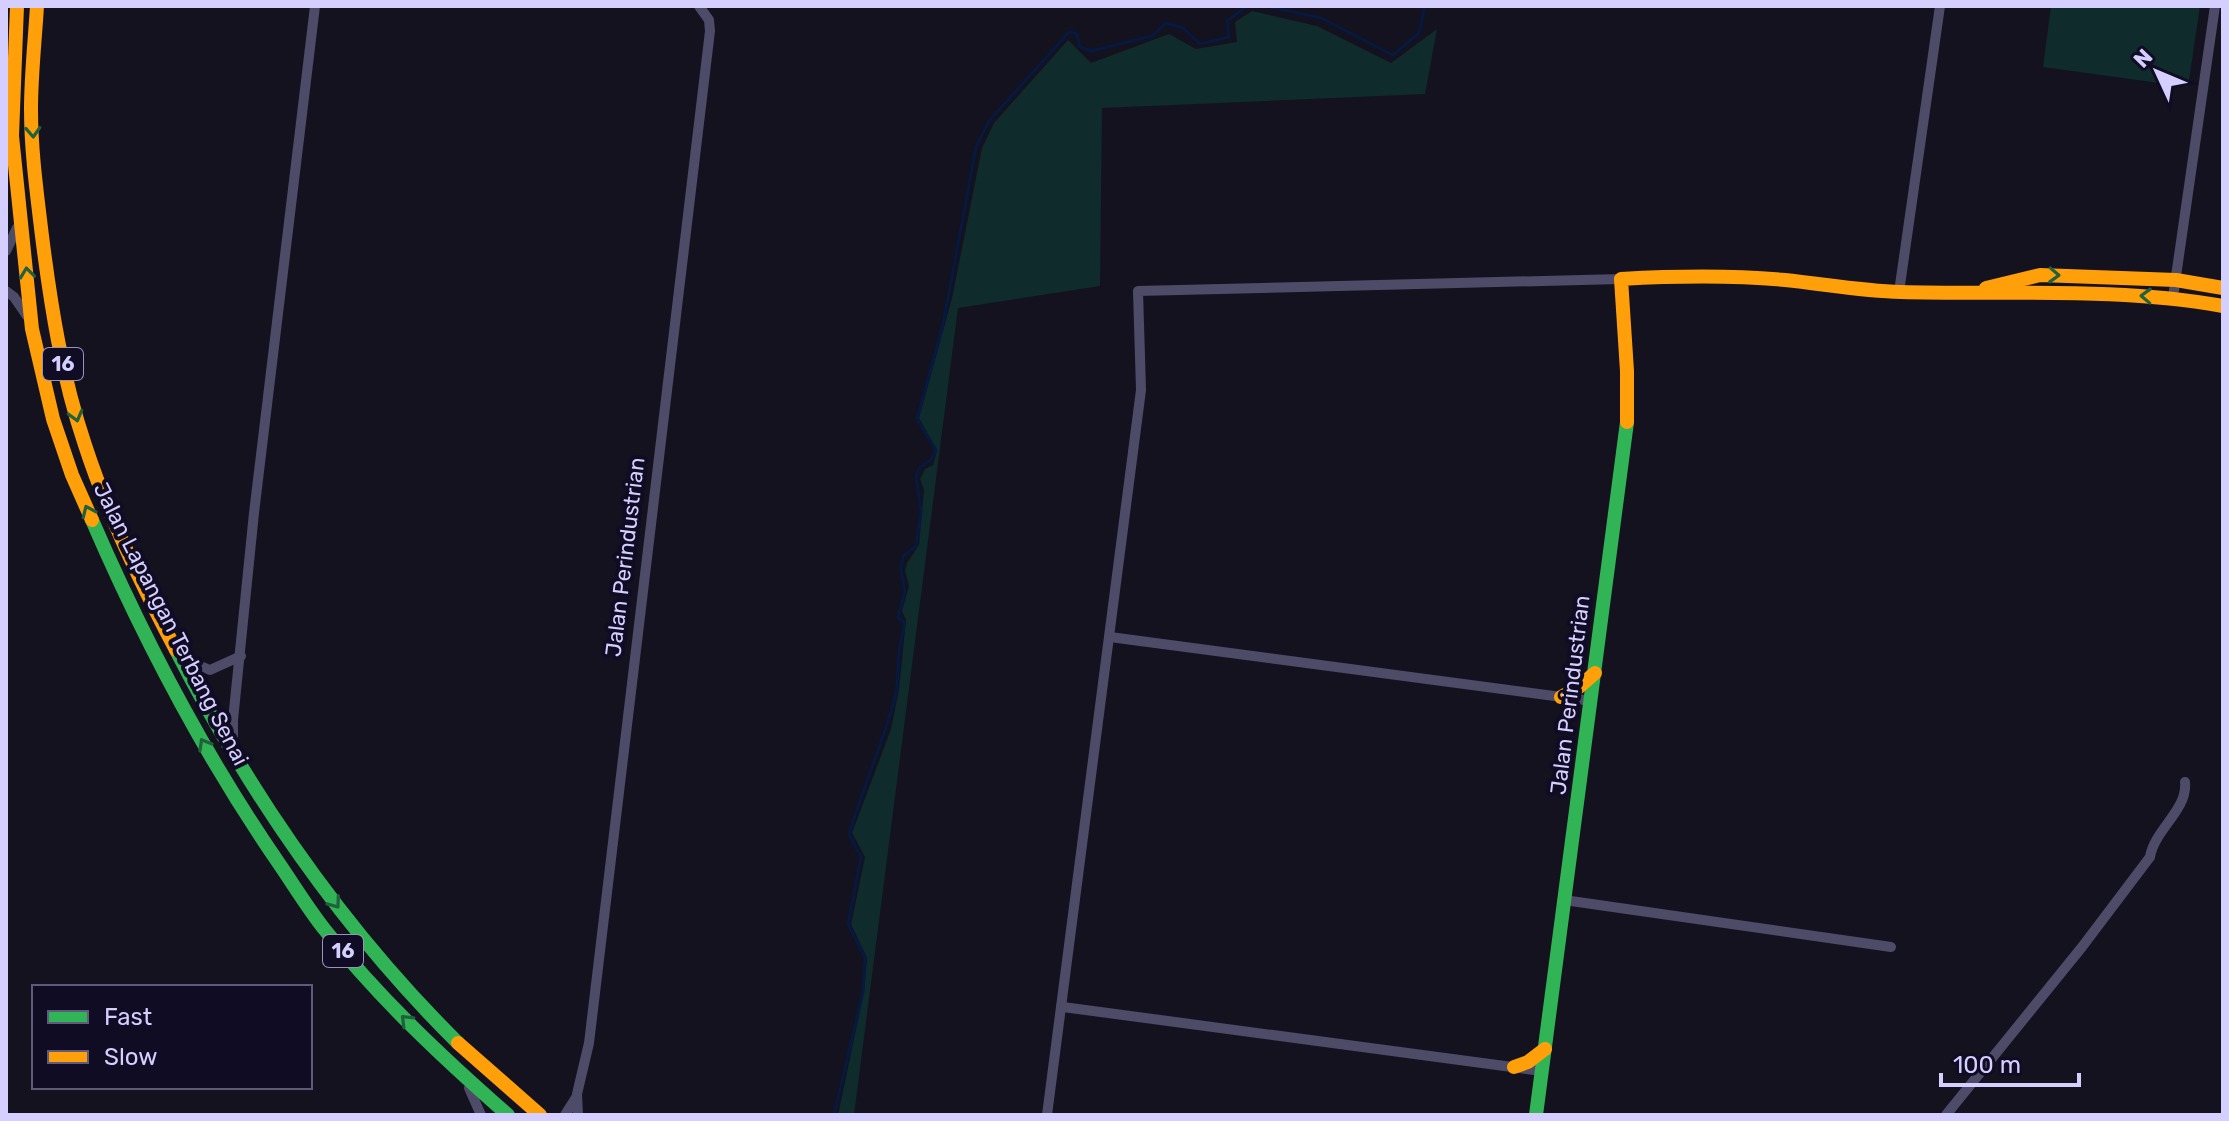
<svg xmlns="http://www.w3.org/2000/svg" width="2229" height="1121" font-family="Rubik,sans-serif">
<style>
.green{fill:#0f2b2c}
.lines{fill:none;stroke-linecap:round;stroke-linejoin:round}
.stream{stroke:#051941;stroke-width:3}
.street{stroke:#4d4b68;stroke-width:10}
.fast{stroke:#30b455;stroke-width:14}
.slow{stroke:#ff9f0a;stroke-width:14}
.oneway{stroke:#20603c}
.labels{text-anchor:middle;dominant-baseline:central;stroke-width:8;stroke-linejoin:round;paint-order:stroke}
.shield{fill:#100c24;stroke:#9a94bd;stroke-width:2}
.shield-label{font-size:20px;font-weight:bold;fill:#d5cfff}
.street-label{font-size:22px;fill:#d5cfff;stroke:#100c24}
</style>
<rect width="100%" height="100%" fill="#14121e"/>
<g class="green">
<path d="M 2051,6 L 2200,6 L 2188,87 L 2043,67 Z"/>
<path d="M 1252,11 L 1317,26 L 1391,63 L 1437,29 L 1425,94 L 1102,108 L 1100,286 L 958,308 L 854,1115 L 838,1115 L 864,991 L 867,958 L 851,924 L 865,857 L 852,833 L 891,729 L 899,689 L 906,620 L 902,611 L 909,586 L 905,570 L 907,563 L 919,545 L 924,490 L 920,479 L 925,469 L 933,465 L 937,451 L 919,418 L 952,298 L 982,148 L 994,123 L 1068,40 L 1091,63 L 1169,34 L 1196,49 L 1237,42 L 1235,22 Z"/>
</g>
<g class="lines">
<g class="stream">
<path d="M 1265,6 L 1321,18 L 1393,55 L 1419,33 L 1425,6"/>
<path d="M 834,1115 L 863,992 L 865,958 L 848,924 L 861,857 L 849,835 C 862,788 883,744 895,697 C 899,680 897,663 900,646 C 901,638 904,631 904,622 L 898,618 L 905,591 L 901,570 L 903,556 L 916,546 L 921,512 L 916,476 L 920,467 L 931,460 L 936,450 L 917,419 L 943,325 L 976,147 L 989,121 L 1069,32 L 1076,33 L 1080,47 L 1091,51 L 1152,36 L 1166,23 L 1183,28 L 1200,44 L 1229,37 L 1227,21 L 1247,6"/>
</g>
<g class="street">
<path d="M 6,251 L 17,228"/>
<path d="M 6,291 L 14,297 L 27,316"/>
<path d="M 1899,292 L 1940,6"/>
<path d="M 2173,297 L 2215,6"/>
<path d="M 1110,637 L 1592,701"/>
<path d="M 181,658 L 210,670 L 241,656"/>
<path d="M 233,747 L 233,720 L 254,513 L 315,6"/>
<path d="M 1564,900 L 1891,947"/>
<path d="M 1063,1007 L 1542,1071"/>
<path d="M 469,1088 L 481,1115"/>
<path d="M 565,1115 L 577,1096"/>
<path d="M 578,1115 L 577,1094 L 589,1043 L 710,31 L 709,20 L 699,6"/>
<path d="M 1047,1115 L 1141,390 L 1138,291 L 1621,279"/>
<path d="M 1946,1115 L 2082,947 L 2150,857 C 2154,830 2188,810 2185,782"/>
</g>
<g class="fast">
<path d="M 92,520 C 144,640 206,758 280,865 C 295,887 309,910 325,930 C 379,998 443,1058 508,1115"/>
<path d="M 176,650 C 250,794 343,929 458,1043"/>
<path d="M 1536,1115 L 1627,422"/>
</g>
<g class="slow">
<path d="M 17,6 L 12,136 L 32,329 L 53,419 L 72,475 L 92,520"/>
<path d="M 37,6 C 35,40 31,75 31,109 C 31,152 37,194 42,236 C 51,307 62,377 85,445 C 108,516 141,584 176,650"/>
<path d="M 1986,288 L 2040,275 L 2176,280 L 2223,288"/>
<path d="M 1627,422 L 1627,371 L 1621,279 C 1676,276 1730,275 1785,280 C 1824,284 1862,291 1901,292 C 2008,295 2117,287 2223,306"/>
<path d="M 1561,697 L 1579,687 L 1595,673"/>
<path d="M 458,1043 L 540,1115"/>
<path d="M 1514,1067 L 1528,1062 L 1545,1049"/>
</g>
</g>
<defs><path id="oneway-chevron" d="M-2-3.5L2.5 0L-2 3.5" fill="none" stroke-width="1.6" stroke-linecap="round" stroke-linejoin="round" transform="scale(2)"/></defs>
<g class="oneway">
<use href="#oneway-chevron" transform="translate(33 132) rotate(87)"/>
<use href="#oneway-chevron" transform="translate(27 273) rotate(-97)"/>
<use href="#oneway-chevron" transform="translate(2054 275) rotate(2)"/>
<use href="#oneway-chevron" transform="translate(2146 296) rotate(-178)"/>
<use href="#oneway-chevron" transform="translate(76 416) rotate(75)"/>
<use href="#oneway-chevron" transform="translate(88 511) rotate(-114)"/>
<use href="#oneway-chevron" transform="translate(204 744) rotate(-120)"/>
<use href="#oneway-chevron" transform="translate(335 903) rotate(54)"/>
<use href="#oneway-chevron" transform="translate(406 1020) rotate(-135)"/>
</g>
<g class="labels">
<g class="shield">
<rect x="43" y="348" width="40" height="32" rx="6"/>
<rect x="323" y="935" width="40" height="32" rx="6"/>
</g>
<g class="shield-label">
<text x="63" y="364">16</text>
<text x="343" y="951">16</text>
</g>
<g class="street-label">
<text transform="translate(625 557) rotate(-83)">Jalan Perindustrian</text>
<text transform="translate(171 624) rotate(63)">Jalan Lapangan Terbang Senai</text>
<text transform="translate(1570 695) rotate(-83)">Jalan Perindustrian</text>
</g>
</g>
<rect width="2229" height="1121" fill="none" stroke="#d5cfff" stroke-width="16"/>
<rect x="32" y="985" width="280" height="104" fill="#100c24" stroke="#5f5a7c" stroke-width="2"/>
<rect x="48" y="1011" width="40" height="12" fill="#30b455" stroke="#5f5a7c" stroke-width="2"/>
<text x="104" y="1025" font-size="24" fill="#d5cfff">Fast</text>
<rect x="48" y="1051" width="40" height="12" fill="#ff9f0a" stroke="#5f5a7c" stroke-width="2"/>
<text x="104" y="1065" font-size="24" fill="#d5cfff">Slow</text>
<g transform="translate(2157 72) rotate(314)" stroke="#100c24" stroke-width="6" paint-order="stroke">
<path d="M0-6L14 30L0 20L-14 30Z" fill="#d5cfff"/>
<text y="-12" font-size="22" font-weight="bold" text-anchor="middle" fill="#d5cfff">N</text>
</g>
<path d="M1941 1073v12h138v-12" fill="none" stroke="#d5cfff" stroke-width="4"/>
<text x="1953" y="1073" font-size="24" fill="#d5cfff" stroke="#100c24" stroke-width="6" paint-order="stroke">100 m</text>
</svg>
